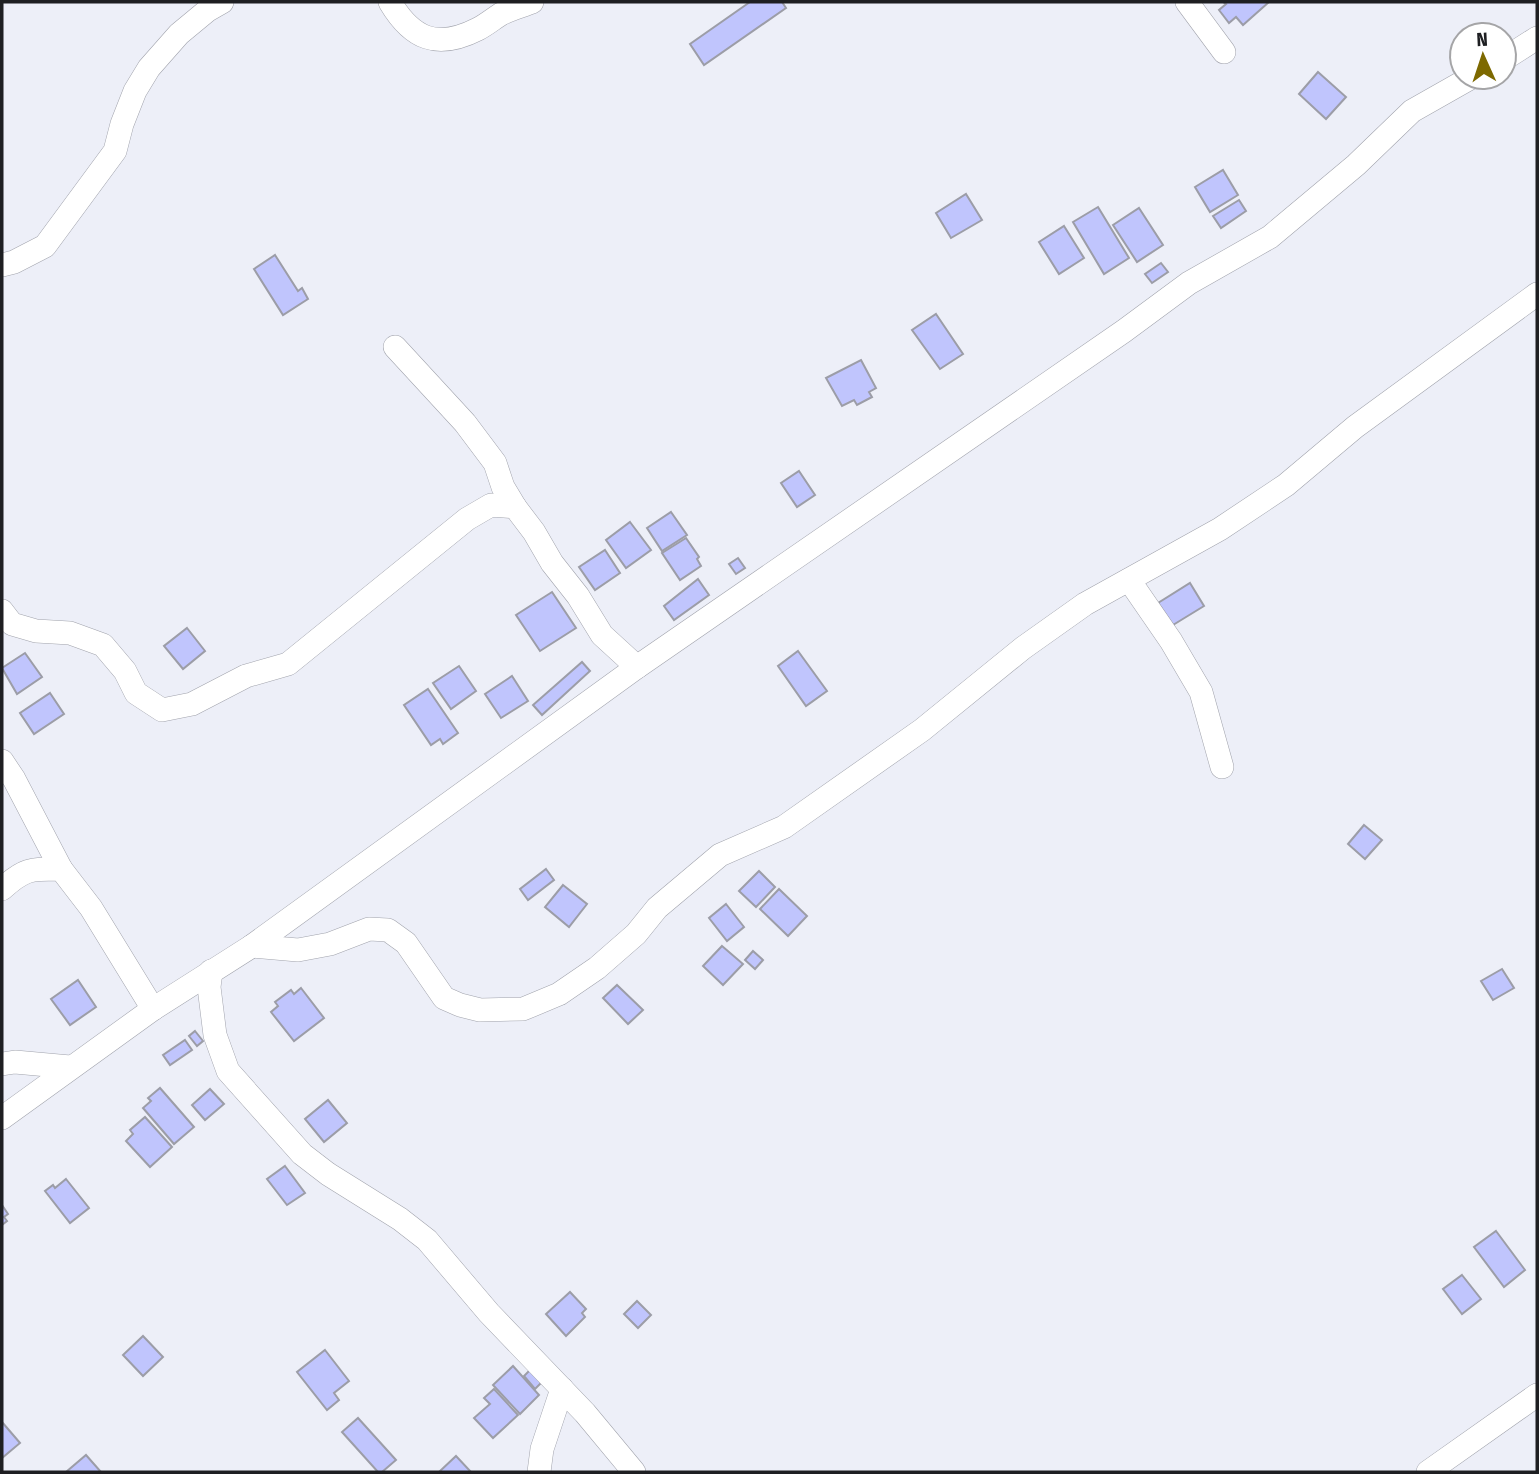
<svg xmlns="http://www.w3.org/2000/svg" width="1539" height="1474" font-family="'Fira Sans Condensed',sans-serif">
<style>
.building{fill:#c0c5fd;stroke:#9c9da7;stroke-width:2}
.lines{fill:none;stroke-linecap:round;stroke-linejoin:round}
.minor-casing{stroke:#a1a3ac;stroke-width:24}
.minor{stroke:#fff;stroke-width:23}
</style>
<rect width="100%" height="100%" fill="#edeff8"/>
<g class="building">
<path d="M 750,2 L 782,2 L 786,8 L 704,65 L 690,44 Z"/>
<path d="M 1223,2 L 1269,2 L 1243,25 L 1236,17 L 1229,23 L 1219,10 L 1226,4 Z"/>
<path d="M 1318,72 L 1346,97 L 1326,119 L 1299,94 Z"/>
<path d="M 1223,170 L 1238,195 L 1210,212 L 1195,187 Z"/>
<path d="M 966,194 L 982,220 L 951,238 L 936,213 Z"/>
<path d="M 1239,200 L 1246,211 L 1221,228 L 1213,216 Z"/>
<path d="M 1098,207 L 1129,258 L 1104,274 L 1073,222 Z"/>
<path d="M 1139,208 L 1163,245 L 1137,262 L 1113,225 Z"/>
<path d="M 1064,226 L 1084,258 L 1059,274 L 1039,242 Z"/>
<path d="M 275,255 L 298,291 L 302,288 L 308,299 L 283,315 L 254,269 Z"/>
<path d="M 1161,263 L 1168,272 L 1152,283 L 1145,274 Z"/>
<path d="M 936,314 L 963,354 L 940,369 L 912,330 Z"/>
<path d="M 861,360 L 876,388 L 869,392 L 872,397 L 857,405 L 854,400 L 842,406 L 826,378 Z"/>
<path d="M 799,471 L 815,495 L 797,507 L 781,483 Z"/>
<path d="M 671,512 L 687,535 L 662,551 L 647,528 Z"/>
<path d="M 630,522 L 651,550 L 626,568 L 606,540 Z"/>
<path d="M 686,538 L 699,557 L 697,559 L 701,566 L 680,580 L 662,553 Z"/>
<path d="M 605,550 L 620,573 L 595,590 L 579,567 Z"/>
<path d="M 738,558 L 745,568 L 736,574 L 729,564 Z"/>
<path d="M 698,579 L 709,595 L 674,620 L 664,606 Z"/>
<path d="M 1190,583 L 1204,606 L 1173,625 L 1158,603 Z"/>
<path d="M 552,592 L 576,628 L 540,651 L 516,615 Z"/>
<path d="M 187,628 L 205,651 L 183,669 L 164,646 Z"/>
<path d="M 798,651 L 827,691 L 806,706 L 778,666 Z"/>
<path d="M 25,653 L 42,677 L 17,694 L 2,668 Z"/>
<path d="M 582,662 L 590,671 L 542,715 L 533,705 Z"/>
<path d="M 459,666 L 476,691 L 451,709 L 433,683 Z"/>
<path d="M 512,676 L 528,701 L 501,718 L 485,694 Z"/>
<path d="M 428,689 L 458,733 L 443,744 L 440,739 L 431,745 L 404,705 Z"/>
<path d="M 50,693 L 64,714 L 34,734 L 20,713 Z"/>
<path d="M 1364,825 L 1382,840 L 1365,859 L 1348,844 Z"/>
<path d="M 546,869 L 554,880 L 528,900 L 520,889 Z"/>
<path d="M 759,871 L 775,887 L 756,907 L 739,891 Z"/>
<path d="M 563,885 L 587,904 L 569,927 L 545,907 Z"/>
<path d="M 779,889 L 807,916 L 788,936 L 760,909 Z"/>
<path d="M 726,904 L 744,927 L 727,941 L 709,918 Z"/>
<path d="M 722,946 L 743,964 L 723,985 L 703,966 Z"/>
<path d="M 753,951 L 763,960 L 755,969 L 745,960 Z"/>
<path d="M 1502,969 L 1514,988 L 1493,1000 L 1481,981 Z"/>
<path d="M 78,980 L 96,1007 L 70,1025 L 51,999 Z"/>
<path d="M 617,985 L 643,1010 L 628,1024 L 603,998 Z"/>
<path d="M 301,988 L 324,1018 L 294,1041 L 271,1012 L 278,1006 L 275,1002 L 291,990 L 294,994 Z"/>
<path d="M 195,1031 L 203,1041 L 197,1046 L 189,1036 Z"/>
<path d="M 185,1040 L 192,1050 L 170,1065 L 163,1055 Z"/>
<path d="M 160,1088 L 194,1127 L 174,1144 L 143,1108 L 151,1101 L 148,1098 Z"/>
<path d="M 210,1089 L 224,1104 L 205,1120 L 192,1105 Z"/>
<path d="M 328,1100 L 347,1123 L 324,1142 L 305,1119 Z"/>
<path d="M 145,1117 L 172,1147 L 150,1167 L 126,1141 L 133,1134 L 130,1130 Z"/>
<path d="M 285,1166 L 305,1193 L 287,1205 L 267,1179 Z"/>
<path d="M 66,1179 L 89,1208 L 70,1223 L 45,1191 L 53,1185 L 55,1188 Z"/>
<path d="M 2,1205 L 8,1214 L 4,1217 L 7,1221 L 2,1225 Z"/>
<path d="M 1496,1231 L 1525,1270 L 1504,1287 L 1474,1247 Z"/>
<path d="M 1462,1275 L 1481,1299 L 1462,1314 L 1443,1289 Z"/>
<path d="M 570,1292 L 586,1309 L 582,1313 L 585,1317 L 566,1336 L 546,1314 Z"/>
<path d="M 637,1301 L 651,1315 L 638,1328 L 624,1314 Z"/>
<path d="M 143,1336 L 163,1357 L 143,1376 L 123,1355 Z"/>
<path d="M 325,1350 L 349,1381 L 334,1393 L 339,1400 L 327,1410 L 297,1372 Z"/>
<path d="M 513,1366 L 539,1395 L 520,1414 L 493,1385 Z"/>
<path d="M 531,1369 L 542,1382 L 535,1389 L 524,1376 Z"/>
<path d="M 494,1389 L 518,1415 L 493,1438 L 474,1418 L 490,1404 L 484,1398 Z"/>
<path d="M 358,1418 L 396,1460 L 382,1472 L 378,1472 L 342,1432 Z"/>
<path d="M 2,1422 L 20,1443 L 2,1458 Z"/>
<path d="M 86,1455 L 101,1472 L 66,1472 Z"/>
<path d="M 456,1456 L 471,1472 L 439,1472 Z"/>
</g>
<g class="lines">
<g class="minor-casing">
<g id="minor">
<path d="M 390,2 C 412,39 437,50 478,29 C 486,25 493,19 501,14 C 511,9 522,6 532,2"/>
<path d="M 1187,2 L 1224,52"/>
<path d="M 1504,59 L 1537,38"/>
<path d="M 2,265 L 14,262 L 45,246 L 115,151 L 122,124 L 135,91 L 149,68 L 179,34 L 208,10 L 222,2"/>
<path d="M 395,347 L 465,423 L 495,463 L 503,487 L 515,507"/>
<path d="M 1129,580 L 1171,641 L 1201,692 L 1222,767"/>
<path d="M 2,611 L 12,624 L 36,631 L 70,633 L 103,645 L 125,671 L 136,693 L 162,710 L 192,704 L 246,676 L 288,664 L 467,519 L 491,505 L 515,507 L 534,532 L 552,563 L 578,596 L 602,635 L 637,667"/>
<path d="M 2,761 L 14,779 L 61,869"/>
<path d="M 2,889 C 25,868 31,869 61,869 L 91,908 L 153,1009"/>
<path d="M 252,946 L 298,950 L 330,944 L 369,929 L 388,930 L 406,943 L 444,998 L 460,1005 L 480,1010 L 523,1009 L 559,994 L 597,968 L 636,934 L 657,908 L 720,855 L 784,827 L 922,730 L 1023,648 L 1085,604 L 1220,529 L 1286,485 L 1355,427 L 1537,294"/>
<path d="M 211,971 L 209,987 L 215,1035 L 228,1071 L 302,1154 L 328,1174 L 400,1219 L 427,1240 L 489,1313 L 585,1413 L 634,1472"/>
<path d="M 2,1064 L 15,1062 L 70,1067"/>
<path d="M 2,1118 L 153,1009 L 252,946 L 637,667 L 1124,331 L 1189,283 L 1270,237 L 1356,165 L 1412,111 L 1472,77"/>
<path d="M 539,1472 L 542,1449 L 562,1389"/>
<path d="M 1428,1472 L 1537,1395"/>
</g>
</g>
<use href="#minor" class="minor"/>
</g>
<rect width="1539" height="1474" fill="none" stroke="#1e1f22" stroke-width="7"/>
<g transform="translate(1483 56) rotate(357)"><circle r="33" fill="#ffffff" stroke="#a5a5a7" stroke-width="2"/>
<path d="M0-5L12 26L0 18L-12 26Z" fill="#7d6900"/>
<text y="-10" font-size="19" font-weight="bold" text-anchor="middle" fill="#1e1f22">N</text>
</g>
</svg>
